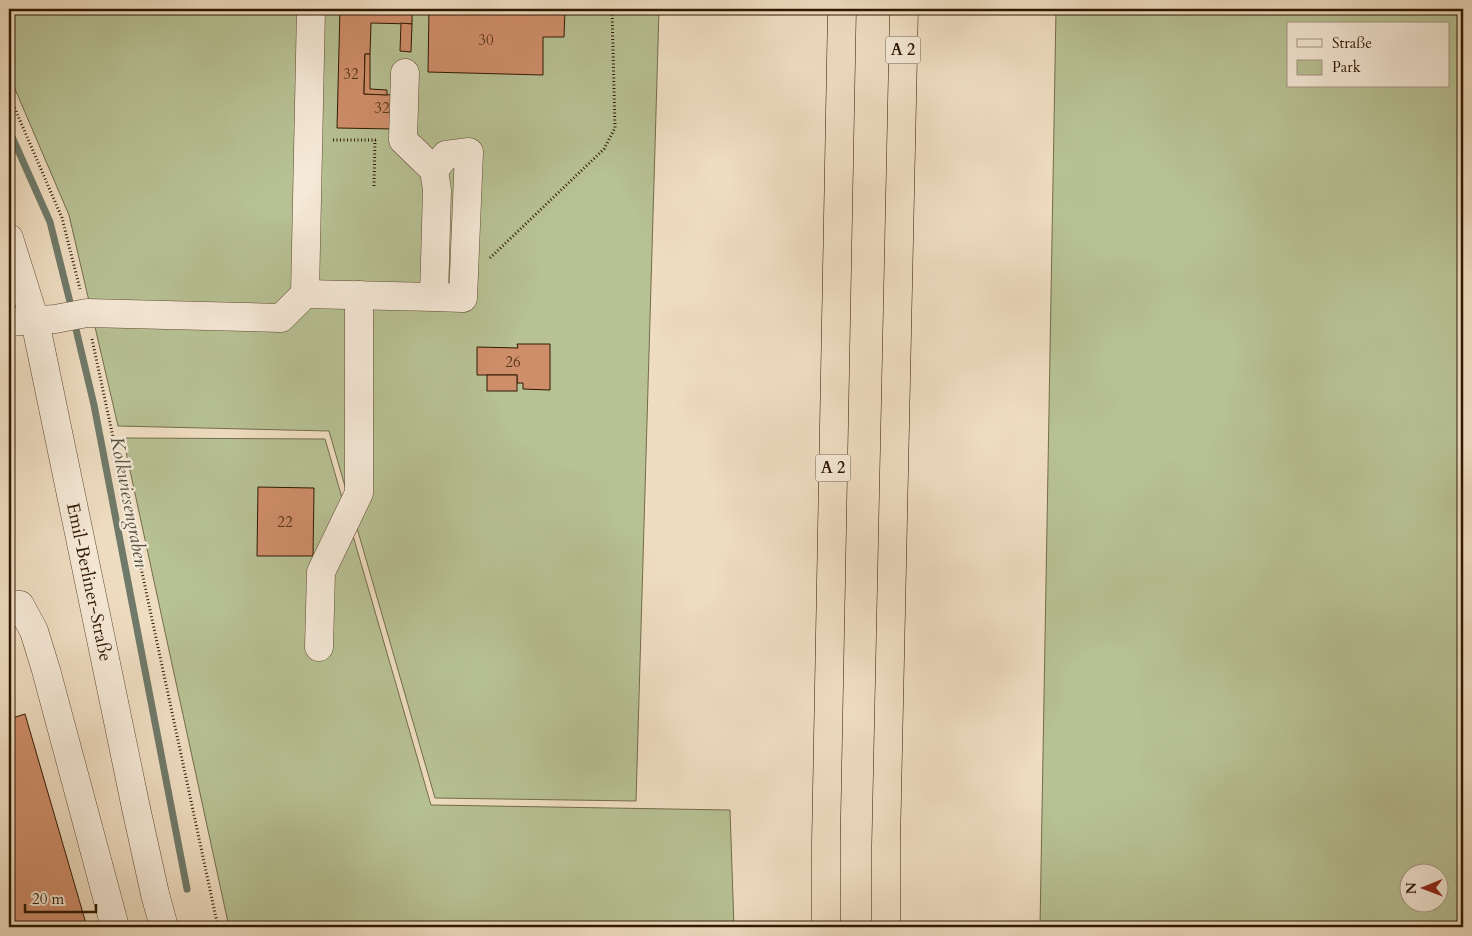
<svg xmlns="http://www.w3.org/2000/svg" width="1472" height="936" font-family="Cardo,serif">
<style>
.green{fill:#b7c194;stroke:#736c4a;fill-rule:evenodd}
.lines{fill:none;stroke-linecap:round;stroke-linejoin:round}
.stream{stroke:#6f7a6a;stroke-width:7}
.building{fill:#cf8e6a;stroke:#2f1800}
.minor-casing{stroke:#5f4930;stroke-width:29}
.highway-casing{stroke:#2f1800;stroke-width:29}
.path{stroke:#2f1800;stroke-width:3;stroke-dasharray:1 2.5;stroke-linecap:butt}
.minor{stroke:#f5e9d7;stroke-width:28}
.highway{stroke:#efddc1;stroke-width:28}
.labels{text-anchor:middle;dominant-baseline:central;stroke-width:4.5;stroke-linejoin:round;paint-order:stroke}
.number-label{font-size:15px;fill:#57361a}
.shield{fill:#f5e9d7;stroke:#6a5740;stroke-width:1}
.shield-label{font-size:16px;font-weight:bold;fill:#2f1800}
.street-label{font-size:18px;fill:#2f1800;stroke:#f5e9d7}
.water-label{font-size:19px;font-style:italic;fill:#54513e;stroke:#f5e9d7}
</style>
<rect width="100%" height="100%" fill="#efddc1"/>
<filter id="stains"><feTurbulence type="fractalNoise" baseFrequency=".004" numOctaves="4"/><feColorMatrix values="0 0 0 0 .2 0 0 0 0 .09 0 0 0 0 .02 0 0 0 .5 -.17"/></filter>
<radialGradient id="worn" r=".72"><stop offset=".6" stop-color="#630" stop-opacity="0"/><stop offset="1" stop-color="#630" stop-opacity=".3"/></radialGradient>
<g class="green">
<path d="M 9,9 L 659,9 L 636,801 L 435,798 L 329,431 L 118,426 L 69,215 L 9,75 Z"/>
<path d="M 1056,9 L 1463,9 L 1463,927 L 1040,927 ZM 1288,24 L 1448,24 L 1448,86 L 1288,86 ZM 1410,874 L 1440,874 L 1440,904 L 1410,904 Z"/>
<path d="M 123,438 L 325,439 L 431,805 L 730,810 L 734,927 L 229,927 Z"/>
</g>
<g class="lines">
<g class="stream">
<path d="M 9,130 L 50,222 L 72,310"/>
<path d="M 74,321 L 94,405 L 187,889"/>
</g>
</g>
<g class="building">
<path d="M 340,9 L 412,9 L 412,24 L 371,23 L 370,54 L 365,54 L 364,94 L 395,95 L 395,129 L 337,128 Z"/>
<path d="M 429,9 L 565,9 L 564,37 L 543,37 L 543,75 L 428,72 Z"/>
<path d="M 401,23 L 412,24 L 411,52 L 400,51 Z"/>
<path d="M 365,54 L 370,54 L 370,89 L 387,90 L 387,95 L 364,94 Z"/>
<path d="M 517,344 L 550,344 L 550,390 L 523,389 L 523,383 L 517,383 L 517,375 L 477,375 L 477,347 L 518,348 Z"/>
<rect x="487" y="375" width="30" height="16"/>
<path d="M 258,487 L 314,488 L 313,556 L 257,556 Z"/>
<path d="M 25,714 L 87,927 L 9,927 L 9,719 Z"/>
</g>
<g class="lines">
<g class="minor-casing">
<g id="minor">
<path d="M 405,73 L 403,140 L 434,170"/>
<path d="M 9,238 L 35,321 L 136,808 L 155,894 L 164,927"/>
<path d="M 305,294 L 434,297 L 437,190 L 434,170 L 446,155 L 469,152 L 463,298 L 434,297"/>
<path d="M 9,322 L 55,319 L 87,313 L 281,318 L 305,294 L 311,9"/>
<path d="M 9,604 L 20,605 L 34,631 L 46,670 L 115,927"/>
<path d="M 319,647 L 321,572 L 359,493 L 359,295"/>
</g>
</g>
<g class="highway-casing">
<g id="highway">
<path d="M 826,927 L 826,842 L 842,9"/>
<path d="M 886,927 L 886,844 L 904,9"/>
</g>
</g>
<g class="path">
<path d="M 9,95 L 62,218 L 80,289"/>
<path d="M 333,140 L 377,140"/>
<path d="M 374,186 L 375,140"/>
<path d="M 490,258 L 604,149 L 615,128 L 612,9"/>
<path d="M 92,339 L 218,927"/>
</g>
<use href="#minor" class="minor"/>
<use href="#highway" class="highway"/>
</g>
<g class="labels">
<g class="number-label">
<text x="486" y="40">30</text>
<text x="351" y="74">32</text>
<text x="382" y="108">32</text>
<text x="513" y="362">26</text>
<text x="285" y="522">22</text>
</g>
<g class="shield">
<rect x="885.5" y="36.5" width="35" height="27" rx="4"/>
<rect x="815.5" y="454.5" width="35" height="27" rx="4"/>
</g>
<g class="shield-label">
<text x="903" y="50">A 2</text>
<text x="833" y="468">A 2</text>
</g>
<g class="street-label">
<text transform="translate(89 582) rotate(78)">Emil-Berliner-Straße</text>
</g>
<g class="water-label">
<text transform="translate(129 502) rotate(79)">Kolkwiesengraben</text>
</g>
</g>
<rect width="1472" height="936" fill="none" stroke="#efddc1" stroke-width="30"/>
<rect x="10" y="10" width="1452" height="916" fill="none" stroke="#2f1800" stroke-width="2.5"/>
<rect x="15" y="15" width="1442" height="906" fill="none" stroke="#2f1800"/>
<rect x="1287" y="22" width="162" height="65" fill="#f5e9d7" stroke="#a69581"/>
<rect x="1297" y="39" width="25" height="8" fill="#f5e9d7" stroke="#a69581"/>
<text x="1332" y="48" font-size="15" fill="#2f1800">Straße</text>
<rect x="1297" y="60" width="25" height="15" fill="#b7c194" stroke="#a69581"/>
<text x="1332" y="72" font-size="15" fill="#2f1800">Park</text>
<g transform="translate(1424 888) rotate(269)"><circle r="24" fill="#f5e9d7" stroke="#a69581"/>
<path d="M0-4L9 19L0 12L-9 19Z" fill="#8f2418"/>
<text y="-8" font-size="14" font-weight="bold" text-anchor="middle" fill="#2f1800">N</text>
</g>
<path d="M25 904v8h71v-8" fill="none" stroke="#2f1800" stroke-width="2.5"/>
<text x="32" y="904" font-size="15" fill="#2f1800" stroke="#f5e9d7" stroke-width="4" paint-order="stroke">20 m</text>
<rect width="100%" height="100%" filter="url(#stains)"/>
<rect width="100%" height="100%" fill="url(#worn)"/>
</svg>
